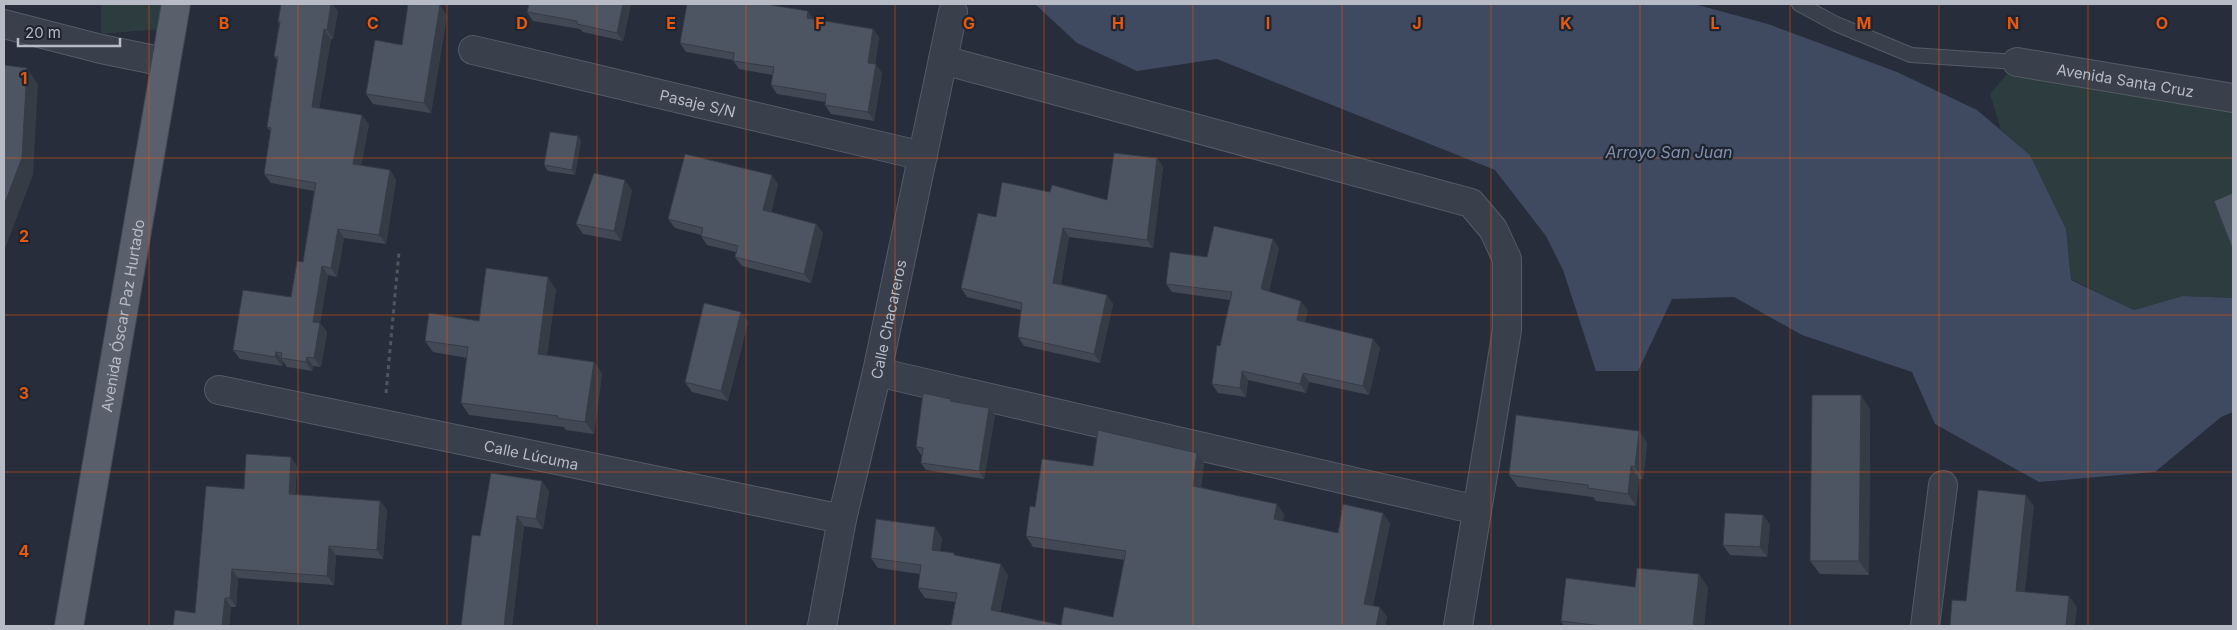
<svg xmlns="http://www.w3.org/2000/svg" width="2237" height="630" font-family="Inter,sans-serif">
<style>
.green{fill:#2c3c3f}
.water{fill:#3f4a61}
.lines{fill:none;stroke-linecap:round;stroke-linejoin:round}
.service-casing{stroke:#555b66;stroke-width:16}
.minor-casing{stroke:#555b66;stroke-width:30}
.primary-casing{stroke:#434954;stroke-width:30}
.path{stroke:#4b595d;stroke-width:3;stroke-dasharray:4 4;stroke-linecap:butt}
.service{stroke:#3a404b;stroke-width:14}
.minor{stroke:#3a404b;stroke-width:28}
.primary{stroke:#595f6b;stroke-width:28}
.wall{fill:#424955}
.shaded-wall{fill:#363c45}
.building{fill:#4d5563;stroke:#363c45}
.grid{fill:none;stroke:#e8590c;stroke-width:1;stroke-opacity:0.55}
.labels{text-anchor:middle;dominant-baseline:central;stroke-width:4.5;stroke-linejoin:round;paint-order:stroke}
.street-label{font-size:15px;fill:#b6bbc6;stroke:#1f2530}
.water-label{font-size:16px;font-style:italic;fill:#828faa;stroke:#1f2530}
.grid-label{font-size:16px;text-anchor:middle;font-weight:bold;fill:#e8590c;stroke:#1f2530;stroke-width:4.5;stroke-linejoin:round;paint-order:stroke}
</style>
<rect width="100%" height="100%" fill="#272d3a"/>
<g class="green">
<path d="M 101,4 L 164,4 L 160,29 L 101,34 Z"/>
<path d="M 2017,62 L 2233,98 L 2233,298 L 2183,296 L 2134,310 L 2071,279 L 2066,229 L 2030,155 L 2001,130 L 1990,94 Z"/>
</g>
<path class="water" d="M 1035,4 L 1694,4 L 1768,24 L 1897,72 L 1977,110 L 2030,155 L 2066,229 L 2071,280 L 2134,310 L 2183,296 L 2233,298 L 2233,412 L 2221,417 L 2155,472 L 2039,482 L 1935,424 L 1912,372 L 1802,335 L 1734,297 L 1672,299 L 1638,371 L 1596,371 L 1563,270 L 1546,236 L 1495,170 L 1217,59 L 1137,71 L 1077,43 Z"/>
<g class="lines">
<g class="service-casing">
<path id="service" d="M 1799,4 L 1836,24 L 1911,55 L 2017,62"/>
</g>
<g class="minor-casing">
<g id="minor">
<path d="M 4,24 L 101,49 L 165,62"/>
<path id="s1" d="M 473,50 L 923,156"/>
<path d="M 943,60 L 1471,203 L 1493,229 L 1507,259 L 1507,330 L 1458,626"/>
<path id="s2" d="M 2017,62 L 2233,98"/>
<path d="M 877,372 L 1477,510"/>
<path id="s3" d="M 219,390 L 842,519"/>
<path id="s4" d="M 822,626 L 842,519 L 877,372 L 953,12"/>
<path d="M 1925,626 L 1943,485"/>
</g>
</g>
<g class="primary-casing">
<g id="primary">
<path id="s5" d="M 69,626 L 176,4"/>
</g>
</g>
<path class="path" d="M 386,393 L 399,252"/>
<use href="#service" class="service"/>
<use href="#minor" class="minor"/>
<use href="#primary" class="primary"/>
</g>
<g class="wall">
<path d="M 631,4 L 623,41 L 583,32 L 580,29 L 533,21 L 527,12 Z"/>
<path d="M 338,11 L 333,39 L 331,39 L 319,108 L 369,124 L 361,166 L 390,170 L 396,180 L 386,244 L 344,238 L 337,277 L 328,275 L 320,323 L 327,332 L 321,367 L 313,366 L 312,371 L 287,367 L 283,361 L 282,366 L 240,359 L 233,350 L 291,297 L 303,262 L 314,191 L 271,183 L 264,174 L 271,132 L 267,127 L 277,60 L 274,56 L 279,24 L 278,22 Z"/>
<path d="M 447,15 L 431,113 L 373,104 L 366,94 L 402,45 Z"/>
<path d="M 814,19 L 873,29 L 879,37 L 875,64 L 882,73 L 874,121 L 831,114 L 825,105 L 825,102 L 777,94 L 771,85 L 773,75 L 739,69 L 733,60 L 686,52 L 680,43 Z"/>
<path d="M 578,136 L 581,141 L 575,175 L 548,171 L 544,165 Z"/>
<path d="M 1157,158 L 1163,167 L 1153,248 L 1069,237 L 1061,284 L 1107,295 L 1113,304 L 1100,363 L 1024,346 L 1018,337 L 1021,310 L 967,297 L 961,288 L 996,217 L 1107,200 Z"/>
<path d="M 778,184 L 771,212 L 816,224 L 823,233 L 811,283 L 742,266 L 735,257 L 736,252 L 707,245 L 701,236 L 701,235 L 675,228 L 668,219 Z"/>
<path d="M 632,190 L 621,241 L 583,234 L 576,224 Z"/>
<path d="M 1279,248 L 1269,291 L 1308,310 L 1305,322 L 1373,339 L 1380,348 L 1369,395 L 1309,382 L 1306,393 L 1248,380 L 1246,397 L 1218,393 L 1212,384 L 1230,300 L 1172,292 L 1166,284 L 1207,257 Z"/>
<path d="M 556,289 L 547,355 L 594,362 L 602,374 L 594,434 L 566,430 L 564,427 L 469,415 L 461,403 L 467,358 L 433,352 L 425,341 L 479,321 Z"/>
<path d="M 741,312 L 748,322 L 728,401 L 692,392 L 685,382 Z"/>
<path d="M 953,402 L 995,415 L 984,479 L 926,470 L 921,463 L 922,455 L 921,455 L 916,447 Z"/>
<path d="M 1870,409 L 1869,575 L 1820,574 L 1810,561 Z"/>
<path d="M 1639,431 L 1647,443 L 1643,479 L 1639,479 L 1636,506 L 1596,501 L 1593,497 L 1518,487 L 1509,475 Z"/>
<path d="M 1204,463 L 1201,487 L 1284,514 L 1283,521 L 1338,533 L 1390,523 L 1373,605 L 1387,617 L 1385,626 L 951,626 L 956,602 L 925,598 L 918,588 L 920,574 L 878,568 L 871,558 L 942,538 L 940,551 L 956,555 L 1008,575 L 1000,612 L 1061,625 L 1113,617 L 1125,560 L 1033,547 L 1026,536 L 1035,507 L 1093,466 Z"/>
<path d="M 297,466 L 295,495 L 380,501 L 387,510 L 383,559 L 336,555 L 334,585 L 238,578 L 236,607 L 231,607 L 229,626 L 173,626 L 195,613 L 244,489 Z"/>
<path d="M 549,491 L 543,529 L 524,526 L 512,626 L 461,626 L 480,536 Z"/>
<path d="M 1763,515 L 1770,525 L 1767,557 L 1730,555 L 1723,545 Z"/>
<path d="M 1635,587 L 1708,587 L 1704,626 L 1564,626 L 1561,621 Z"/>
</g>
<g class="shaded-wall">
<path d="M 331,4 L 333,4 L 338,11 L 333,39 L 327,30 Z"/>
<path d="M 623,4 L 631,4 L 623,41 L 617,33 Z"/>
<path d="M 440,5 L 447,15 L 431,113 L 424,103 Z"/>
<path d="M 808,11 L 814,20 L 807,18 Z"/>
<path d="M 324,29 L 331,39 L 318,116 L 312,107 Z"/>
<path d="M 873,29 L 879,37 L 874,72 L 868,63 Z"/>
<path d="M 876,64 L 882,73 L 874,121 L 868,112 Z"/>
<path d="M 27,68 L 38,84 L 33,175 L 4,251 L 4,205 Z"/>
<path d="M 362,115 L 369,124 L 360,173 L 353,164 Z"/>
<path d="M 578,136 L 581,141 L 575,175 L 572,170 Z"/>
<path d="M 1157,158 L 1163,167 L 1153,248 L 1147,240 Z"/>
<path d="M 390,170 L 396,180 L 386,244 L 379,235 Z"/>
<path d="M 772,175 L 778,184 L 770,219 L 763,210 Z"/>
<path d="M 625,180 L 632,190 L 621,241 L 614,231 Z"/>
<path d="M 816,224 L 823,233 L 811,283 L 804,274 Z"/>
<path d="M 1063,228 L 1069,237 L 1059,292 L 1053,283 Z"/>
<path d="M 338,229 L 344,238 L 337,277 L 331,268 Z"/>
<path d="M 1273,239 L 1279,248 L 1267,298 L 1261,289 Z"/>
<path d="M 322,266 L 328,275 L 320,323 L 327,332 L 321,367 L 314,358 L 313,322 Z"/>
<path d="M 548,277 L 556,289 L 546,365 L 538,354 Z"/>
<path d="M 1107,295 L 1113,304 L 1100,363 L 1094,354 Z"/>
<path d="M 1301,301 L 1308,310 L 1303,329 L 1297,320 Z"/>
<path d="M 741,312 L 748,322 L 728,401 L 721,391 Z"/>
<path d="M 1373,339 L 1380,348 L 1369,395 L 1363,386 Z"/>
<path d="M 276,352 L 283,361 L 282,366 L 275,357 Z"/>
<path d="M 307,357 L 313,366 L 312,371 L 306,362 Z"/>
<path d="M 594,362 L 602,374 L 594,434 L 585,422 Z"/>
<path d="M 1242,371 L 1248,380 L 1246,397 L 1240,388 Z"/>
<path d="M 1303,373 L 1309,382 L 1306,393 L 1300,384 Z"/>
<path d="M 1861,395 L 1870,409 L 1869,575 L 1859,561 Z"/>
<path d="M 989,408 L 995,415 L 984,479 L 979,471 Z"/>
<path d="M 1639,431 L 1647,443 L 1643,479 L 1635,467 Z"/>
<path d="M 1197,453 L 1204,463 L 1200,496 L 1193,486 Z"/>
<path d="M 291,457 L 297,466 L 295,503 L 289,494 Z"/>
<path d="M 1631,466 L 1639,479 L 1636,506 L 1628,494 Z"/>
<path d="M 542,481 L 549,491 L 543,529 L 536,519 Z"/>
<path d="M 2026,495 L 2034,506 L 2024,602 L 2016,591 Z"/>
<path d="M 380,501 L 387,510 L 383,559 L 377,550 Z"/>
<path d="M 1277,504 L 1284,514 L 1281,530 L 1274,519 Z"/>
<path d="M 1383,513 L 1390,523 L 1371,614 L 1364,604 Z"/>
<path d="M 1763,515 L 1770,525 L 1767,557 L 1760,547 Z"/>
<path d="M 517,516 L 524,526 L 512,626 L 504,626 Z"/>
<path d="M 935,527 L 942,538 L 939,560 L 932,550 Z"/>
<path d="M 329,546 L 336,555 L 334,585 L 327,576 Z"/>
<path d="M 1001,564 L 1008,575 L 998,620 L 991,610 Z"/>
<path d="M 232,569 L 238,578 L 236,607 L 230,598 Z"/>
<path d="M 1699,574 L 1708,587 L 1704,626 L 1693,626 Z"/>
<path d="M 2069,596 L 2077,607 L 2075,626 L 2066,626 Z"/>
<path d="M 225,598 L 231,607 L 229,626 L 222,626 Z"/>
<path d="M 1380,607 L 1387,617 L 1385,626 L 1376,626 Z"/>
</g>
<g class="building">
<path d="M 281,4 L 331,4 L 327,30 L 324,29 L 312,107 L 362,115 L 353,164 L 390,170 L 379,235 L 338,229 L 331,268 L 322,266 L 313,322 L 320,323 L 314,358 L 307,357 L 306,362 L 281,358 L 282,353 L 276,352 L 275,357 L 233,350 L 243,290 L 291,297 L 297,261 L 303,262 L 316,183 L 264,174 L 271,128 L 267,127 L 278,57 L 274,56 L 280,22 L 278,22 Z"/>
<path d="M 408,4 L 432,4 L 440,5 L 424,103 L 366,94 L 375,40 L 402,45 Z"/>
<path d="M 529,4 L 623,4 L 617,33 L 577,24 L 577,21 L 527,12 Z"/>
<path d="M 687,4 L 765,4 L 808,11 L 807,18 L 873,29 L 868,63 L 876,64 L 868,112 L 825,105 L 826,94 L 771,85 L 774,67 L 733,61 L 734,53 L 680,43 Z"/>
<path d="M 4,65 L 27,68 L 22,158 L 4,205 Z"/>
<path d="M 550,132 L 578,136 L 572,170 L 544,165 Z"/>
<path d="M 1114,153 L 1157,158 L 1147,240 L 1063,228 L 1053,283 L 1107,295 L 1094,354 L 1018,337 L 1022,303 L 961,288 L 978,213 L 996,217 L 1002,182 L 1050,192 L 1052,185 L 1107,200 Z"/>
<path d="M 685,154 L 772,175 L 763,210 L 816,224 L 804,274 L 735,257 L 738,246 L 701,236 L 703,228 L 668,219 Z"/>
<path d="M 594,173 L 625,180 L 614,231 L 576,224 Z"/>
<path d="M 2233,193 L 2233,250 L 2214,201 Z"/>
<path d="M 1214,226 L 1273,239 L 1261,289 L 1301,301 L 1297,320 L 1373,339 L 1363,386 L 1303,373 L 1300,384 L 1242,371 L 1240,388 L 1212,384 L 1217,345 L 1220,346 L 1232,292 L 1166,284 L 1170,252 L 1207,257 Z"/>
<path d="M 486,268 L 548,277 L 538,354 L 594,362 L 585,422 L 557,418 L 558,416 L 461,403 L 468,347 L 425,341 L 429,313 L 479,321 Z"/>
<path d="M 704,303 L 741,312 L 721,391 L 685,382 Z"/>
<path d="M 923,393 L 951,399 L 950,401 L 989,408 L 979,471 L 921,463 L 923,448 L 916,447 Z"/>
<path d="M 1812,395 L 1861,395 L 1859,561 L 1810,561 Z"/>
<path d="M 1516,415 L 1639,431 L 1635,467 L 1631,466 L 1628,494 L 1588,488 L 1588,485 L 1509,475 Z"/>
<path d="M 1098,430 L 1197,453 L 1193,486 L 1277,504 L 1274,519 L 1338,533 L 1343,504 L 1383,513 L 1364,604 L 1380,607 L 1376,626 L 951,626 L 957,593 L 918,588 L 921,565 L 871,558 L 876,519 L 935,527 L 932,550 L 954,553 L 954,555 L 1001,564 L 991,610 L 1061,625 L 1064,607 L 1113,617 L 1126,551 L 1026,536 L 1030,506 L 1035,507 L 1042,459 L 1093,466 Z"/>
<path d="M 246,454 L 291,457 L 289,494 L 380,501 L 377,550 L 329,546 L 327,576 L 232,569 L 230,598 L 225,598 L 222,626 L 173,626 L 175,610 L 195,613 L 206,486 L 244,489 Z"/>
<path d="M 491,473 L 542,481 L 536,519 L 517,516 L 504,626 L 461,626 L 472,535 L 480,536 Z"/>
<path d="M 1978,490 L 2026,495 L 2016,591 L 2069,596 L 2066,626 L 1950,626 L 1952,600 L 1966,601 Z"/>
<path d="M 1725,513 L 1763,515 L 1760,547 L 1723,545 Z"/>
<path d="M 1637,568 L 1699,574 L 1693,626 L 1602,626 L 1561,621 L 1566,578 L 1635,587 Z"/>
</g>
<path class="grid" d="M 149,4 L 149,626M 298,4 L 298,626M 447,4 L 447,626M 597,4 L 597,626M 746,4 L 746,626M 895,4 L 895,626M 1044,4 L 1044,626M 1193,4 L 1193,626M 1342,4 L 1342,626M 1491,4 L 1491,626M 1640,4 L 1640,626M 1790,4 L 1790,626M 1939,4 L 1939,626M 2088,4 L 2088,626M 4,158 L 2233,158M 4,315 L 2233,315M 4,472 L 2233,472"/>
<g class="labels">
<g class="street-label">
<text stroke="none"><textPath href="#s2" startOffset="110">Avenida Santa Cruz</textPath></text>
<text stroke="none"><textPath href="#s1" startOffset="231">Pasaje S/N</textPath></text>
<text stroke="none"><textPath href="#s5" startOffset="315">Avenida Óscar Paz Hurtado</textPath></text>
<text stroke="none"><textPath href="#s4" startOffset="314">Calle Chacareros</textPath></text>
<text stroke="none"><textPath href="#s3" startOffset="319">Calle Lúcuma</textPath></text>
</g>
<g class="water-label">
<text x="1669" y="152">Arroyo San Juan</text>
</g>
</g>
<g class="grid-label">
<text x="224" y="29">B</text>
<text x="373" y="29">C</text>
<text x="522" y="29">D</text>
<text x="671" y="29">E</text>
<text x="820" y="29">F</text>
<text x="969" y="29">G</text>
<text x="1118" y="29">H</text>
<text x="1268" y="29">I</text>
<text x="1417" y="29">J</text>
<text x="1566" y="29">K</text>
<text x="1715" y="29">L</text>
<text x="1864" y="29">M</text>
<text x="2013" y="29">N</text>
<text x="2162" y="29">O</text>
<text x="24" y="84">1</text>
<text x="24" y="242">2</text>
<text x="24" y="399">3</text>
<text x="24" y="557">4</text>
</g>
<rect width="2237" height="630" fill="none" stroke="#b6bbc6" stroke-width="10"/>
<path d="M18 38v8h102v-8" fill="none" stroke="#b6bbc6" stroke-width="2.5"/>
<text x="25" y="38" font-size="15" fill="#b6bbc6" stroke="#1f2530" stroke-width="4" paint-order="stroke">20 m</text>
</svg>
